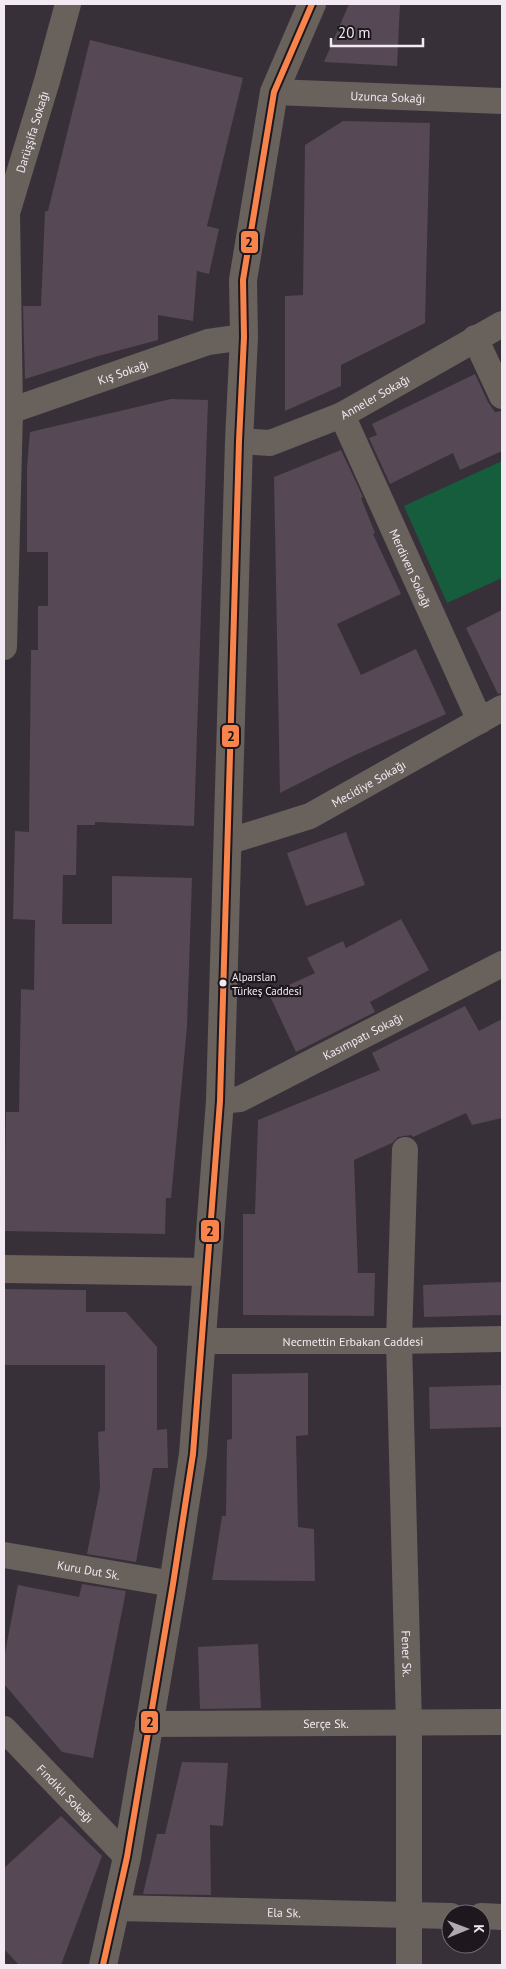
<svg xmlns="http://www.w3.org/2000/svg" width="506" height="1969" font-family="'PT Sans',sans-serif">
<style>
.green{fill:#165d3e}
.building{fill:#564854}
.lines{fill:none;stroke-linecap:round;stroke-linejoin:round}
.minor{stroke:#69615c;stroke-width:26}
.tertiary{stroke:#69615c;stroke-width:28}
.secondary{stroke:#6d635b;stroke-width:28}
.bus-1-casing{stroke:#1e181e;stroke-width:10}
.bus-1{stroke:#f8844c;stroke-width:6}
.bus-dot{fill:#f2e9f2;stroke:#1e181e;stroke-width:2}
.labels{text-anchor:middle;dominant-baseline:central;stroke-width:4.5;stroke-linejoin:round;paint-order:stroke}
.bus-label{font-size:11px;fill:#f2e9f2;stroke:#1e181e;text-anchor:start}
.street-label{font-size:12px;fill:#f2e9f2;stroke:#1e181e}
.line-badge{stroke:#1e181e;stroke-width:2}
.pale-badge-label{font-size:14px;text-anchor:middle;font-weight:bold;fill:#111}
</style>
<rect width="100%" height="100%" fill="#373038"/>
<path class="green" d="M 502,461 L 502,578 L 447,603 L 404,506 Z"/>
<g class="building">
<path d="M 349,4 L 400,4 L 397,66 L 324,62 Z"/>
<path d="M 90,40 L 243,78 L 207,226 L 219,229 L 209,274 L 197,271 L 193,321 L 158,315 L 158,340 L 98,356 L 25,379 L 23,306 L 41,306 L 45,211 L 48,211 Z"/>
<path d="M 343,121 L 430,123 L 425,323 L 341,365 L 341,386 L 285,411 L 285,296 L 303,295 L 305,145 Z"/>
<path d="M 475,374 L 488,402 L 495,412 L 502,411 L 502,451 L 460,470 L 453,453 L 390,484 L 369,438 L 377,435 L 372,424 Z"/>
<path d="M 171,399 L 208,400 L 194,826 L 95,822 L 95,825 L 77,825 L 76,875 L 63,875 L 62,924 L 112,924 L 112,876 L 192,878 L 187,1027 L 171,1198 L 166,1198 L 165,1234 L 4,1231 L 6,1112 L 19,1112 L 21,989 L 34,990 L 35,920 L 13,919 L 15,831 L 29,832 L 31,650 L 38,650 L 38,606 L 48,606 L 48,552 L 27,552 L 27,468 L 30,432 Z"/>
<path d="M 341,450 L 363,497 L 361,498 L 375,533 L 373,534 L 401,594 L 337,624 L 361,675 L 416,649 L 446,714 L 353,756 L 280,793 L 274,477 Z"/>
<path d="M 502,610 L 502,693 L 498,694 L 466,628 Z"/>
<path d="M 346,832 L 365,885 L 306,906 L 287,853 Z"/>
<path d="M 401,919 L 429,970 L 370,1002 L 375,1012 L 296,1052 L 269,994 L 315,973 L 307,958 L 343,941 L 346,948 Z"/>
<path d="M 465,1006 L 479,1031 L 502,1019 L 502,1118 L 472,1125 L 466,1113 L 413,1137 L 411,1135 L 398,1137 L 392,1143 L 354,1160 L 358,1273 L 375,1273 L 374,1316 L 243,1315 L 243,1214 L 255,1214 L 258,1120 L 380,1070 L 372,1053 Z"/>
<path d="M 502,1282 L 502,1315 L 424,1317 L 423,1285 Z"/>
<path d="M 4,1289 L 86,1290 L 86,1312 L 126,1312 L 157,1347 L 157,1430 L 167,1429 L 168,1468 L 153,1468 L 136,1562 L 87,1554 L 100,1488 L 98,1432 L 105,1431 L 105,1365 L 4,1365 Z"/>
<path d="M 308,1373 L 308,1435 L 296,1436 L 298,1527 L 314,1529 L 315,1581 L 212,1580 L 222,1516 L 226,1516 L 227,1440 L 232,1439 L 232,1374 Z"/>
<path d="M 502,1385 L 502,1427 L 430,1429 L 429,1387 Z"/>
<path d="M 82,1584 L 126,1591 L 93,1758 L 62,1752 L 4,1684 L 4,1658 L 18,1585 L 79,1597 Z"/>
<path d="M 258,1644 L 261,1708 L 200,1709 L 198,1647 Z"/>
<path d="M 182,1762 L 228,1763 L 223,1826 L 210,1825 L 211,1895 L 143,1894 L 157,1834 L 165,1834 Z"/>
<path d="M 61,1816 L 102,1856 L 61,1965 L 19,1965 L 4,1949 L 4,1868 Z"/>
</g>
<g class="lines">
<g class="minor">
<path id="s1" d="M 274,92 L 502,101"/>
<path d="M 475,338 L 502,396"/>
<path id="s2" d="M 4,413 L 208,342 L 244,337"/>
<path id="s3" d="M 342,415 L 480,721"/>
<path id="s4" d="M 239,441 L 270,443 L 342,415 L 502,324"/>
<path id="s5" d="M 4,647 L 10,411 L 7,213 L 47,81 L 68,4"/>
<path id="s6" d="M 227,842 L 310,816 L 502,708"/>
<path id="s7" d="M 220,1101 L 240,1099 L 502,964"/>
<path id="s8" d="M 405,1150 L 399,1341 L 409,1724 L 409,1965"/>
<path id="s9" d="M 203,1341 L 399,1341 L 502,1339"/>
<path id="s10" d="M 4,1555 L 173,1584"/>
<path id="s11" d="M 148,1724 L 502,1722"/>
<path id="s12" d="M 4,1729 L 127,1857"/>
<path id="s13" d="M 116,1908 L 451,1916"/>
<path d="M 481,1916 L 502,1917"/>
</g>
<path class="tertiary" d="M 103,1965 L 127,1857 L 173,1584 L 193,1454 L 220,1101 L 239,441 L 244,337 L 243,280 L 274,92 L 312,4"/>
<path class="secondary" d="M 4,1269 L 207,1272"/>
<g class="bus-1-casing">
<path id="bus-1" d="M 103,1965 L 127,1857 L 173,1584 L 193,1454 L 220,1101 L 239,441 L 244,337 L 243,280 L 274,92 L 312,4"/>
</g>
<use href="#bus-1" class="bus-1"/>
</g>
<circle class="bus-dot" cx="223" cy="983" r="4.5"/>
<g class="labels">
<g class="bus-label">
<text x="232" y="977">Alparslan<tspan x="232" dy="14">Türkeş Caddesi</tspan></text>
</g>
<g class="street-label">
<text stroke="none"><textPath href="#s1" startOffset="114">Uzunca Sokağı</textPath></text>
<text stroke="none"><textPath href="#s5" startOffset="519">Darüşşifa Sokağı</textPath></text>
<text stroke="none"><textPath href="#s2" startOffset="126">Kış Sokağı</textPath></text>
<text stroke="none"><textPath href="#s4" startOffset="146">Anneler Sokağı</textPath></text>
<text stroke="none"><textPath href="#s3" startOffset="168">Merdiven Sokağı</textPath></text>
<text stroke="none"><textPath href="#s6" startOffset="154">Mecidiye Sokağı</textPath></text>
<text stroke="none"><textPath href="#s7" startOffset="158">Kasımpatı Sokağı</textPath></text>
<text stroke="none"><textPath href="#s9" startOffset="150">Necmettin Erbakan Caddesi</textPath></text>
<text stroke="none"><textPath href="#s10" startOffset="86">Kuru Dut Sk.</textPath></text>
<text stroke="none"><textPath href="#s8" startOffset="504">Fener Sk.</textPath></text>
<text stroke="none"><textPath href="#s11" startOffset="178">Serçe Sk.</textPath></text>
<text stroke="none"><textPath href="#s12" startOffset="89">Fındıklı Sokağı</textPath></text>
<text stroke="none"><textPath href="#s13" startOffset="168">Ela Sk.</textPath></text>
</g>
</g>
<g class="line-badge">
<rect x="240" y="230" width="19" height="24" rx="5" fill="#f8844c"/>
<rect x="221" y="724" width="19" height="24" rx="5" fill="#f8844c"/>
<rect x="200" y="1219" width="20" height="24" rx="5" fill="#f8844c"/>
<rect x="140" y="1710" width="19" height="24" rx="5" fill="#f8844c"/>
</g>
<g class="pale-badge-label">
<text x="249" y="247">2</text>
<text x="231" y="741">2</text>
<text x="210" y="1236">2</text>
<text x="150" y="1727">2</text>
</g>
<rect width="506" height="1969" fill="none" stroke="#f2e9f2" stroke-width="10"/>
<g transform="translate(466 1929) rotate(89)"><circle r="24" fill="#1e181e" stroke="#736c73"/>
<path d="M0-4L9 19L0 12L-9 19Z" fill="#b1a8b1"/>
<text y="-8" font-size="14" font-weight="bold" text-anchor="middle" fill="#f2e9f2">K</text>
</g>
<path d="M331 38v8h92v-8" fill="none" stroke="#f2e9f2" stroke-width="2.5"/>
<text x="338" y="38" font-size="15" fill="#f2e9f2" stroke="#1e181e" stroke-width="4" paint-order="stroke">20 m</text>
</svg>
